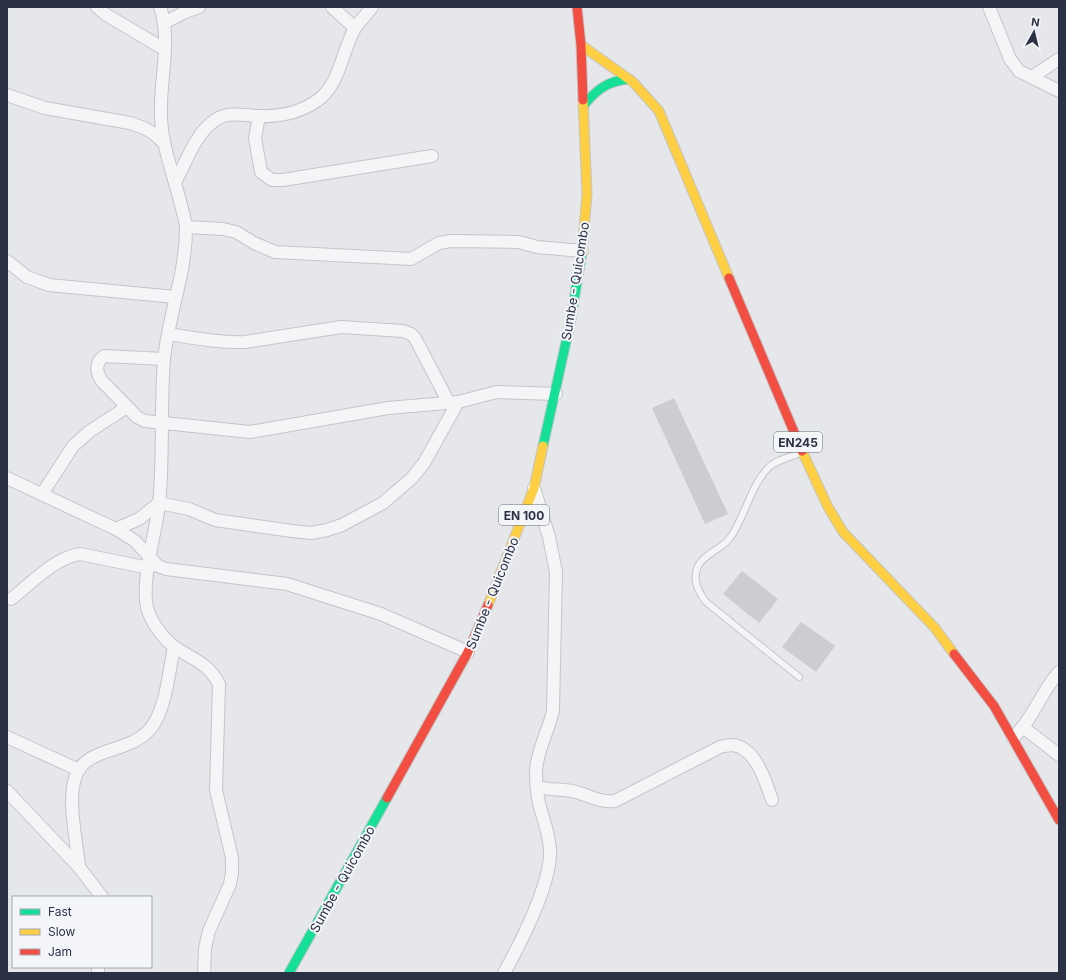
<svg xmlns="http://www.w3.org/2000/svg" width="1066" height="980" font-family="Inter,sans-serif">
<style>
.building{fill:#cccdd1}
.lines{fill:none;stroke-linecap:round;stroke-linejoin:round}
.lane-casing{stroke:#c4c5c8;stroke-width:8}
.street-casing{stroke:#c4c5c8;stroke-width:14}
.fast-casing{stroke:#c2c4c8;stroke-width:11}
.slow-casing{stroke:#c2c4c8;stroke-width:11}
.jam-casing{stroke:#c2c4c8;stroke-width:11}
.lane{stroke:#f5f5f7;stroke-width:6}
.street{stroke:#f5f5f7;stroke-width:12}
.fast{stroke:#16e098;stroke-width:9}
.slow{stroke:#ffcf43;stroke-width:9}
.jam{stroke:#f24e42;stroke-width:9}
.labels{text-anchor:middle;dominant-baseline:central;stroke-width:4;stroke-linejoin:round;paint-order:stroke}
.shield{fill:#f4f5f9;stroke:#676c7b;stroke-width:1}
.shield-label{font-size:12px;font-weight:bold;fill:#2b3145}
.street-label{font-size:13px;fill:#2b3145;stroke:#f4f5f9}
</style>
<rect width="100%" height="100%" fill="#e6e7ea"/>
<g class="building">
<path d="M 674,398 L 728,514 L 705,524 L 652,408 Z"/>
<path d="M 742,571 L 778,599 L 759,623 L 723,594 Z"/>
<path d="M 801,622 L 835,646 L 816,672 L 782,647 Z"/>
</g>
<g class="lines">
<g class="lane-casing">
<path id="lane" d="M 799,677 L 706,602 C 698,591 692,580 698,566 C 704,554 722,549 730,538 C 745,517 750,487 768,468 C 776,460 790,457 801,453"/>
</g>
<g class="street-casing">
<g id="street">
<path d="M 97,7 L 105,14 L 164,49"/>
<path d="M 160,7 C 172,41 159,81 161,117 C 162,146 173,173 180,201 C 182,210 186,220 186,229 C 186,274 168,316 164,360 C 160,408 164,456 159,504 C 156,532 141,581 147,607 C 150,621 164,640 176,648 C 194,660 208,663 219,684 L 216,790 L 232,858 L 232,873 L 230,884 L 209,931 L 205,948 L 204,973"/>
<path d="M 332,7 L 355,28"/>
<path d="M 989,7 L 1010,59 L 1019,71 L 1059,91"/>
<path d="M 166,22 L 185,12 L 199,7"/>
<path d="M 1032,77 L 1059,59"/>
<path d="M 7,95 L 45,108 L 130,123 L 144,128 L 153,133 L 163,142"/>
<path d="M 259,116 L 255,138 L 261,172 L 272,180 L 283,180 L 432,156"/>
<path d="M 175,182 C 186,163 195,134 214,121 C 227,111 242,115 257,116 C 279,117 300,113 318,100 C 340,84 342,51 355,28 C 360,21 367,14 372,7"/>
<path d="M 186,227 L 223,229 L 236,232 L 254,243 L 275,252 L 393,258 L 411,259 L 439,243 L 451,241 L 519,242 L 537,247 L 582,251"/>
<path d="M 7,261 L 27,277 L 49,285 L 175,297"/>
<path d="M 169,334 C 194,338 219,343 245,342 L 341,327 L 403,331 L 411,334 L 415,338 L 449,403"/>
<path d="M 164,359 L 104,356 C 95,363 96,371 101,380 L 137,417 L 145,421 L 250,432 L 388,408 L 458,402 L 497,392 L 556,394"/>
<path d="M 7,478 L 116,529 L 135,541 L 158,566 L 166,569 L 287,584 L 381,614 L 468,652"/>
<path d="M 42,494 L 73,446 L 90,431 L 127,407"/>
<path d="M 116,529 L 139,519 L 159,503 L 189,509 L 215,520 L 292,531 L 311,533 L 327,530 L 342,525 L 383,503 L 412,478 L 424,463 L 458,402"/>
<path d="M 11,599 C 32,583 54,558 80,554 L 149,568"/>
<path d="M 1024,728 L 1059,755"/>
<path d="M 7,737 L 79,770"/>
<path d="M 1013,738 C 1033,719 1041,692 1059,672"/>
<path d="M 537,787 C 549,790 561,789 572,791 C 587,794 599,803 615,801 L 720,747 C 724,746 729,745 733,745 C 756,748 766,782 772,800"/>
<path d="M 7,791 L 79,867 L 102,897"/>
<path d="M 79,867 C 77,840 65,795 78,771 C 85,759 97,755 108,751 C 123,746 141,741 151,728 C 166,709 169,671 174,647"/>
<path d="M 98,973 L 98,967"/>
<path d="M 504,973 C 520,944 552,882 550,849 C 549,834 544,821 540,807 C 537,796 536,783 536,771 C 537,749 549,731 553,710 L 556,572 L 549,537 L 534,488"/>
</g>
</g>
<g class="fast-casing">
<g id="fast">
<path d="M 584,105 C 597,89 608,81 629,79"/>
<path d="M 543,446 L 570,324 L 582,253"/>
<path d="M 289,973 L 387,798"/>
</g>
</g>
<g class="slow-casing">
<g id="slow">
<path d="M 581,45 L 633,82 L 659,111 L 729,278"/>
<path d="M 582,253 L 587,194 L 583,100"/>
<path d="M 802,451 L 828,507 L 843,532 L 935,628 L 954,654"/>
<path d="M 488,605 L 534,488 L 543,446"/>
</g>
</g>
<g class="jam-casing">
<g id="jam">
<path d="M 577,7 L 581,45 L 583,100"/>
<path d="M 729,278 L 802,451"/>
<path d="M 954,654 L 994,706 L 1059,820"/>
<path d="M 387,798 L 468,652 L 488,605"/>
</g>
</g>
<use href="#lane" class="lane"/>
<use href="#street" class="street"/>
<use href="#fast" class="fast"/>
<use href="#slow" class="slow"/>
<use href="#jam" class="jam"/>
</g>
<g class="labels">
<g class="shield">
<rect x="774" y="432" width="48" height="20" rx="3"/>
<rect x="499" y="505" width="50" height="20" rx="3"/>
</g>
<g class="shield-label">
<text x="798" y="442">EN245</text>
<text x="524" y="515">EN 100</text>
</g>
<g class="street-label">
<text transform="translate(575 281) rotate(-81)">Sumbe - Quicombo</text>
<text transform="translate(492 593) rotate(-68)">Sumbe - Quicombo</text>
<text transform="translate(342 879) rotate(-61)">Sumbe - Quicombo</text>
</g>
</g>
<rect width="1066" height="980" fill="none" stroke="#2b3145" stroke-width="16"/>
<rect x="12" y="896" width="140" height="72" fill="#f4f5f9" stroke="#a4a7b1"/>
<rect x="20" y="909" width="20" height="6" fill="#16e098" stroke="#a4a7b1"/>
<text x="48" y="916" font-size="12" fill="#2b3145">Fast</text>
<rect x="20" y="929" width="20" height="6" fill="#ffcf43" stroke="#a4a7b1"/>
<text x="48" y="936" font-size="12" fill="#2b3145">Slow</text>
<rect x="20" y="949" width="20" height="6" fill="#f24e42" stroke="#a4a7b1"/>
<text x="48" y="956" font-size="12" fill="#2b3145">Jam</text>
<g transform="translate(1034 32) rotate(8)" stroke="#f4f5f9" stroke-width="3" paint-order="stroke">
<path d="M0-3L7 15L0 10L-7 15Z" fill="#2b3145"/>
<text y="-6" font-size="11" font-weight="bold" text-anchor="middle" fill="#2b3145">N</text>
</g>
</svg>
